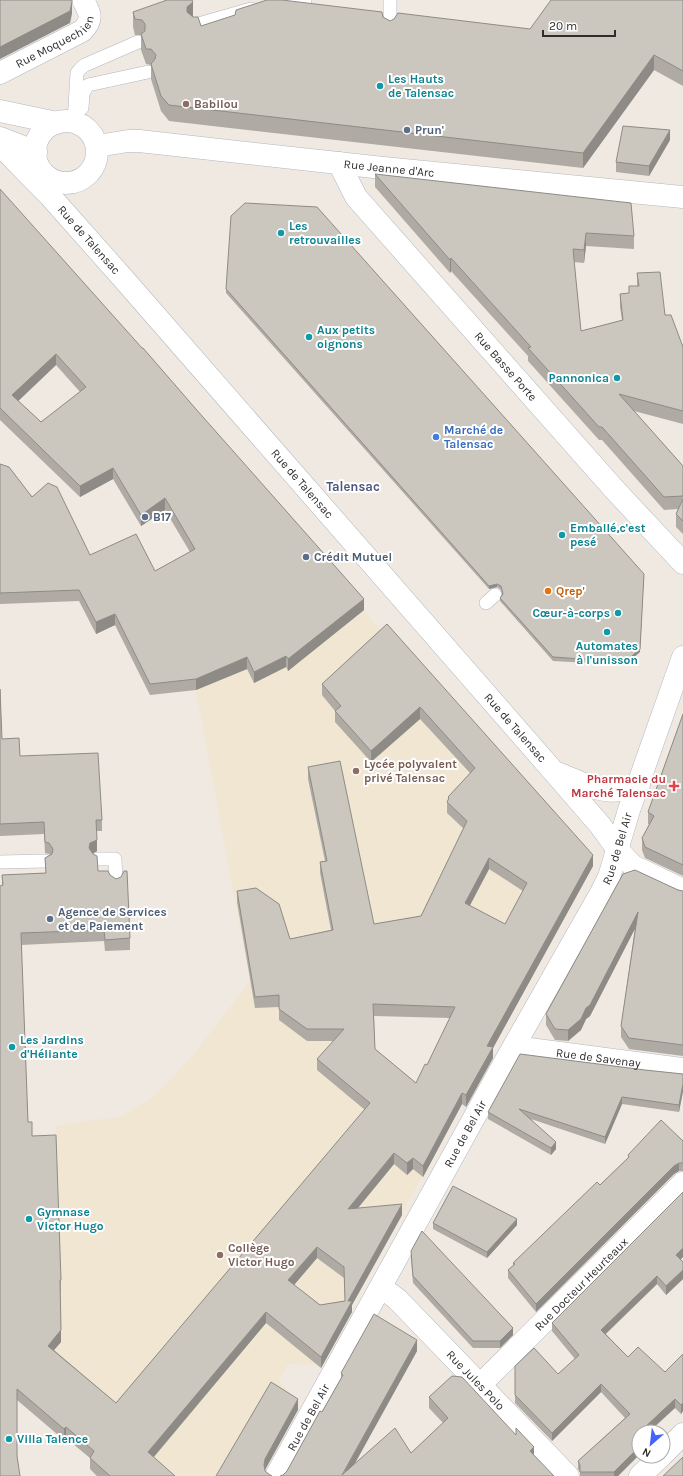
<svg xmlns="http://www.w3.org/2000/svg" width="683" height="1476" font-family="Karla,sans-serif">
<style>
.education{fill:#f0e6d1}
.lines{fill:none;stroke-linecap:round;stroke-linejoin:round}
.lane-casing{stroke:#b4b7c1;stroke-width:14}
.street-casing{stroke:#b4b7c1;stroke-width:23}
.secondary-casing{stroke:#b4b7c1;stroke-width:23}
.lane{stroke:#fff;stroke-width:13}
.street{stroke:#fff;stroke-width:22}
.secondary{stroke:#fff;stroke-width:22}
.wall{fill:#afaba4;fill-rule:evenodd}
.shaded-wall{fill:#8e8b86}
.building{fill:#cbc7bf;stroke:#8e8b86;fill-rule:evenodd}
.culture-dot{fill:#0f9aa8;stroke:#fff;stroke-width:1.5}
.education-dot{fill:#8d6e63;stroke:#fff;stroke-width:1.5}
.service-dot{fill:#5c6f8a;stroke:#fff;stroke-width:1.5}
.shop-dot{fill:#3f7fe0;stroke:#fff;stroke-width:1.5}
.food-dot{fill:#e8710a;stroke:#fff;stroke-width:1.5}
.health-dot{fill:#e0444e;stroke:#fff;stroke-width:1.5}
.labels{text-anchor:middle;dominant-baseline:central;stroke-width:4;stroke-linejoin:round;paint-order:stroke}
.street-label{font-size:12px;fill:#2e2e2e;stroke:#fff}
.culture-label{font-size:12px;font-weight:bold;fill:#0d838f;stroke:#fff;text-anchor:start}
.education-label{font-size:12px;font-weight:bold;fill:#785e54;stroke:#fff;text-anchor:start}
.service-label{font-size:12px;font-weight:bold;fill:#4e5e75;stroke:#fff;text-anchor:start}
.shop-label{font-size:12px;font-weight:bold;fill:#366cbe;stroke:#fff;text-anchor:start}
.food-label{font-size:12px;font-weight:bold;fill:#c56008;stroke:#fff;text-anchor:start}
.health-label{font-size:12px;font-weight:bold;fill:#be3a42;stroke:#fff;text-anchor:end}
.neighbourhood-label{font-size:13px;font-weight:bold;fill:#4d5680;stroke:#fff}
</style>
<rect width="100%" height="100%" fill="#efe9e1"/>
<path class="education" d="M 364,611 L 571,852 L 499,993 L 351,1002 L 428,1166 L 318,1365 L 288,1364 L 283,1372 L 279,1381 L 297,1401 L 254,1476 L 97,1476 L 94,1462 L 66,1438 L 64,1440 L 51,1429 L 53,1426 L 43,1364 L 61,1341 L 56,1147 L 56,1126 L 122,1116 L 154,1097 L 194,1054 L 250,981 L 196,690 L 247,669 L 254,683 L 286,667 Z"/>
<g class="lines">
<g class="lane-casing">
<g id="lane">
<path d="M 390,0 L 390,28"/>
<path d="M 282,4 L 294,4 L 305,0"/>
<path d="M 195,25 L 251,9"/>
<path d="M 82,108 L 83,93 L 88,85 L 148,72"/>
<path d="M 74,123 L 77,73 L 81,68 L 85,65 L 138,42"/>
<path d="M 486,603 L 495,595"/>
<path d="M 97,859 L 115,859 L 116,882"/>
<path d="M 0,862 L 45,861"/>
</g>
</g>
<g class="street-casing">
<g id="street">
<path id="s1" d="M 0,73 L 82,31 C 94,19 90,13 83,0"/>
<path id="s2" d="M 0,145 L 50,196 L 121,276 L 554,772 L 600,825 L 618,850 L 633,866 L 683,890"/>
<path id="s3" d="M 339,163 L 356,197 L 614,489 L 683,563"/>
<path d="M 557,773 C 576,780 600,794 620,790 C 627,789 633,786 639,785"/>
<path id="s4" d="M 514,1047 L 683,1069"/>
<path id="s5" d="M 381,1287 L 397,1299 L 568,1476"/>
<path id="s6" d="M 480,1385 L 683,1183"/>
<path d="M 663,1454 L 683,1434"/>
<path id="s7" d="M 276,1476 L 506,1060 L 601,893 L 609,877 L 629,810 L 683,657"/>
<path d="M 640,1476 L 661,1456"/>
</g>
</g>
<g class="secondary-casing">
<g id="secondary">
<path d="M 0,111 L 57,123"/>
<circle cx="66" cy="152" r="31"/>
<path d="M 0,138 L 36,152"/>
<path id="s8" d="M 97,146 L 128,141 L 139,141 L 383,168 L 683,197"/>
</g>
</g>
<use href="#lane" class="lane"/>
<use href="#street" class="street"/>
<use href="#secondary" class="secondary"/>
</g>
<g class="wall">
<path d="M 683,0 L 683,86 L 654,70 L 583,168 L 169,121 L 161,111 L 151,79 L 151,65 L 146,64 L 141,50 L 141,35 L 135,35 L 133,27 L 133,12 L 193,17 L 201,26 L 383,17 L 390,21 L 530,29 Z"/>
<path d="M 670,140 L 649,176 L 616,172 L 616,162 Z"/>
<path d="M 375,174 L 634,236 L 634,249 L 586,246 L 584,263 L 574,262 L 581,331 L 622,320 L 620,307 L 620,294 L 629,293 L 629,286 L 637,286 L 637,273 L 665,315 L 683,347 L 683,424 L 634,411 L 683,466 L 683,534 L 676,527 L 676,514 L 678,509 L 664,510 L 602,440 L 599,440 L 528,361 L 528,356 L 451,271 L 450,273 L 375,187 Z"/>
<path d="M 0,189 L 364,610 L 288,671 L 286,667 L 254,683 L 247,669 L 196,690 L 150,695 L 115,625 L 96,634 L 79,601 L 0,604 L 0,464 L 90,555 L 155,571 L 190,552 L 165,510 L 141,526 L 113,479 L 80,497 L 0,420 ZM 56,365 L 80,392 L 41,422 L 18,401 Z"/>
<path d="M 226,289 L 640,652 L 625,665 L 553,661 L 500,601 L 500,598 L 502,594 L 501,590 L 497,587 L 489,589 L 226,293 Z"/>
<path d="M 387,624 L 593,866 L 493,1048 L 493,1058 L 466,1107 L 462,1104 L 423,1177 L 413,1169 L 407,1175 L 394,1164 L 358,1208 L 402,1215 L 352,1305 L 352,1312 L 321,1368 L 266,1323 L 153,1457 L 175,1476 L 97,1476 L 90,1469 L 90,1458 L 66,1438 L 64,1440 L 17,1400 L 0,1476 L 2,875 L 46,873 L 45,858 L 50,855 L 49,854 L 45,853 L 44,834 L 0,836 L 0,689 L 2,739 L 20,756 L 102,820 L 102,831 L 96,831 L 97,851 L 92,854 L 98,871 L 130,938 L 130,950 L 105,951 L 104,941 L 21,945 L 28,1122 L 32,1136 L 61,1280 L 61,1292 L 60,1292 L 61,1342 L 54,1350 L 116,1403 L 365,1110 L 317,1070 L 317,1059 L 334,1041 L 307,1041 L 279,1020 L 279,1007 L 255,1008 L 237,902 L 237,891 L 290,939 L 331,930 L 320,873 L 320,862 L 325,861 L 308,779 L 308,767 L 374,924 L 421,916 L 464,829 L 447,813 L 447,802 L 448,801 L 448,797 L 470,773 L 420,719 L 371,762 L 335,722 L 335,711 L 322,695 L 322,684 ZM 489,869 L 523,891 L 505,924 L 469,906 ZM 374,1016 L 450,1018 L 427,1065 L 416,1083 L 375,1049 ZM 317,1258 L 344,1278 L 345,1301 L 320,1305 L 294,1285 Z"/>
<path d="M 683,714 L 683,876 L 645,858 L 642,850 L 642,838 L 649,824 L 648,824 L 648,812 Z"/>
<path d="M 623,874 L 683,891 L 683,1056 L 629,1049 L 621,1037 L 621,1026 L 635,928 L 590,1016 L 586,1019 L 581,1030 L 568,1041 L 555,1040 L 546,1025 L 546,1014 Z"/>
<path d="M 645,1070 L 683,1074 L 683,1091 L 679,1112 L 622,1104 L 605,1144 L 531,1119 L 556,1149 L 551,1155 L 488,1119 L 488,1112 Z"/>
<path d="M 683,1141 L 683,1171 L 679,1171 L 674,1174 L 536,1312 L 508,1278 L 508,1270 L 513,1266 L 513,1263 L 600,1185 L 628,1158 L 628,1155 Z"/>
<path d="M 683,1192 L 683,1257 L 681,1259 L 683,1262 L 683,1279 L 666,1295 L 657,1284 L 606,1334 L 628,1357 L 665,1372 L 683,1355 L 683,1411 L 681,1414 L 675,1408 L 639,1432 L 639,1455 L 618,1476 L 580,1476 L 580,1472 L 578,1469 L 578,1461 L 625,1418 L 601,1392 L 552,1441 L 515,1403 L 515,1366 L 558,1374 L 575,1359 L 552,1331 L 552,1323 Z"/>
<path d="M 433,1223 L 517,1225 L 487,1258 L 433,1229 Z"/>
<path d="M 411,1251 L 513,1335 L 500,1348 L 473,1348 L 413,1283 L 411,1258 Z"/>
<path d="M 417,1351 L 354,1464 L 411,1453 L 443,1423 L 429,1408 L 429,1397 L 534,1455 L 283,1475 L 287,1471 L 322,1412 L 341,1378 L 341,1373 Z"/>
</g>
<g class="shaded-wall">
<path d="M 72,2 L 72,14 L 70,23 L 0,59 L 0,47 Z"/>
<path d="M 193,2 L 193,17 L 187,23 L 187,7 Z"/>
<path d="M 654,55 L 654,70 L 583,168 L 583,153 Z"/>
<path d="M 670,130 L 670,140 L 649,176 L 649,166 Z"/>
<path d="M 586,233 L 586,246 L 584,263 L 584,250 Z"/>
<path d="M 451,258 L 451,271 L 450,273 L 450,260 Z"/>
<path d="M 56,354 L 56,365 L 12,407 L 12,395 Z"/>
<path d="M 113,468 L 113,479 L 80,497 L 80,486 Z"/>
<path d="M 165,498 L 165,510 L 141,526 L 141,515 Z"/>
<path d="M 644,574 L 640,652 L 625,665 L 625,662 Z"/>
<path d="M 497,584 L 497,587 L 489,589 L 489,586 Z"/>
<path d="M 364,599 L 364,610 L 288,671 L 288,659 Z"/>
<path d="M 115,614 L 115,625 L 96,634 L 96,622 Z"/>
<path d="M 286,656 L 286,667 L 254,683 L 254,672 Z"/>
<path d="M 247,657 L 247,669 L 196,690 L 196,679 Z"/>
<path d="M 420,707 L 420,719 L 371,762 L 371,751 Z"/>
<path d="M 97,840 L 97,851 L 90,855 L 89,848 L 90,843 Z"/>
<path d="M 593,855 L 593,866 L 493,1048 L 493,1058 L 466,1107 L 466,1095 L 487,1046 Z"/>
<path d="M 489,858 L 489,869 L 465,915 L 465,903 Z"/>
<path d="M 638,912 L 638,923 L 590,1016 L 586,1019 L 581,1030 L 568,1041 L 568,1030 L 586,1008 Z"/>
<path d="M 683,1084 L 683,1091 L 679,1112 L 679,1105 Z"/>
<path d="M 462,1093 L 462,1104 L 423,1177 L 423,1166 Z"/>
<path d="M 622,1097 L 622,1104 L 605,1144 L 605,1137 Z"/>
<path d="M 556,1142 L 556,1149 L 551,1155 L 551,1148 Z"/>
<path d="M 394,1153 L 394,1164 L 348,1220 L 348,1209 Z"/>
<path d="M 413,1158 L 413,1169 L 407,1175 L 407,1163 Z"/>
<path d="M 679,1163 L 679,1171 L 674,1174 L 536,1312 L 536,1304 L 674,1166 Z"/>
<path d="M 402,1204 L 402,1215 L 352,1305 L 352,1312 L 321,1368 L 321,1357 L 348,1301 Z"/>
<path d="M 517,1219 L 517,1225 L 487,1258 L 487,1252 Z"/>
<path d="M 317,1247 L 317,1258 L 288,1292 L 288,1280 Z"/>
<path d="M 683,1248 L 683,1257 L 676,1263 L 676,1255 Z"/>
<path d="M 683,1270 L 683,1279 L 666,1295 L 666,1286 Z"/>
<path d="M 657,1276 L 657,1284 L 601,1338 L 601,1330 Z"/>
<path d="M 266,1312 L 266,1323 L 148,1464 L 148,1452 Z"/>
<path d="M 513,1328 L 513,1335 L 500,1348 L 500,1341 Z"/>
<path d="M 61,1330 L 61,1342 L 48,1357 L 48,1346 Z"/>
<path d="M 417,1340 L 417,1351 L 348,1476 L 342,1476 Z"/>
<path d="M 601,1384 L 601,1392 L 552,1441 L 552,1433 Z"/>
<path d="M 298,1399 L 298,1410 L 265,1470 L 264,1465 L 265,1459 Z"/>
<path d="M 675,1399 L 675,1408 L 649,1432 L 645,1427 Z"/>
<path d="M 683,1403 L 683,1411 L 681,1414 L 681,1405 Z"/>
<path d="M 66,1427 L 66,1438 L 64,1440 L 64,1429 Z"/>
<path d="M 534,1447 L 534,1459 L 530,1451 Z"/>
<path d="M 639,1447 L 639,1455 L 618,1476 L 614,1476 L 614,1472 Z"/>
</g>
<g class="building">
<path d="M 0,0 L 72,0 L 72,2 L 70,11 L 0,47 Z"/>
<path d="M 167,0 L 192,0 L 193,2 L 187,7 L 187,12 L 193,17 L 198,17 L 201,26 L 235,15 L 236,10 L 267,0 L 282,0 L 382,12 L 383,17 L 390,21 L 394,19 L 398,13 L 530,29 L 551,0 L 683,0 L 683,71 L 654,55 L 583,153 L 169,105 L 161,96 L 151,64 L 155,59 L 156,55 L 151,49 L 146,49 L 141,34 L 145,31 L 145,24 L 142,20 L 135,19 L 133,12 Z"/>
<path d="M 623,126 L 670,130 L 649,166 L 616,162 Z"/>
<path d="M 375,174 L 631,203 L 634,236 L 586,233 L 584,250 L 573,249 L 581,331 L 623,320 L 620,294 L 629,293 L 629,286 L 639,286 L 637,273 L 660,272 L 665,315 L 671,315 L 683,347 L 683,411 L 619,394 L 683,466 L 683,496 L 664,497 L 602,427 L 599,427 L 528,348 L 531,347 L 451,258 L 450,260 Z"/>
<path d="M 0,189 L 142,348 L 143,348 L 195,408 L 364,599 L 288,659 L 286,656 L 254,672 L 247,657 L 196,679 L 150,684 L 115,614 L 96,622 L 79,590 L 0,593 L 0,464 L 9,467 L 32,497 L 48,483 L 57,487 L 90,555 L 136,534 L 155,571 L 195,549 L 165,498 L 141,515 L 113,468 L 80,486 L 0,408 ZM 56,354 L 86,387 L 41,422 L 12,395 Z"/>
<path d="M 245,203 L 317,207 L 644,574 L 640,649 L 625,662 L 553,657 L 500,598 L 503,594 L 501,586 L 497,584 L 489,586 L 226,289 L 231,216 Z"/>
<path d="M 683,499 L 683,521 L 676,514 Z"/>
<path d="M 387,624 L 593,855 L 487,1046 L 493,1047 L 466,1095 L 462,1093 L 423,1166 L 413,1158 L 407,1163 L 394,1153 L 348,1209 L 402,1204 L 348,1301 L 352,1301 L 321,1357 L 266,1312 L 148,1452 L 175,1476 L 110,1476 L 90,1458 L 94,1451 L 66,1427 L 64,1429 L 17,1389 L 17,1456 L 20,1476 L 0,1476 L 0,886 L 3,885 L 2,875 L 46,873 L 45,858 L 52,854 L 53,849 L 49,843 L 45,842 L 44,822 L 0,824 L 0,689 L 2,739 L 19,738 L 20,756 L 98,753 L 102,820 L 96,820 L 97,840 L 90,843 L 89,848 L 93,854 L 97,856 L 98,871 L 108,871 L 110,875 L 116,879 L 121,877 L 124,871 L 127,871 L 130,938 L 105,940 L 104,930 L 21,933 L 28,1122 L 32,1122 L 32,1136 L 56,1135 L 61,1280 L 60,1280 L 61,1330 L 48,1346 L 116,1403 L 370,1103 L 317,1059 L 344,1029 L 307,1029 L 279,1009 L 279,995 L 255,997 L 237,891 L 256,888 L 279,904 L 290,939 L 333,930 L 320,862 L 327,861 L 308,767 L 340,761 L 374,924 L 421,916 L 467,821 L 447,802 L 449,798 L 448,797 L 475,768 L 420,707 L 371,751 L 335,711 L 341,706 L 322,684 ZM 489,858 L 527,883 L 505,924 L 465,903 ZM 373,1004 L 455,1007 L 427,1065 L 425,1064 L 416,1083 L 375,1049 ZM 317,1247 L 344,1267 L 345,1301 L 320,1305 L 288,1280 Z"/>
<path d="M 683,714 L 683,865 L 645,847 L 642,838 L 654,816 L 648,812 Z"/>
<path d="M 635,870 L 678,890 L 683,891 L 683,1045 L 629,1038 L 621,1026 L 638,912 L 590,1005 L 586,1008 L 581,1019 L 568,1030 L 555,1029 L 546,1014 L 623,874 Z"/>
<path d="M 520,1054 L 645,1070 L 683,1074 L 683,1084 L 679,1105 L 622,1097 L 605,1137 L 519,1109 L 556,1142 L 551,1148 L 488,1112 Z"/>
<path d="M 661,1120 L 683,1141 L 683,1163 L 679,1163 L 674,1166 L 536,1304 L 508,1270 L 515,1264 L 513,1263 L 597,1182 L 600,1185 L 629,1157 L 628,1155 Z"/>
<path d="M 453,1186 L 517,1219 L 487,1252 L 433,1223 Z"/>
<path d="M 683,1192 L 683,1248 L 676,1255 L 683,1262 L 683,1270 L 666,1286 L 657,1276 L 601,1330 L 628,1357 L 638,1347 L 665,1372 L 683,1354 L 683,1403 L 681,1405 L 675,1399 L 645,1427 L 650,1432 L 639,1432 L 639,1447 L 614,1472 L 580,1472 L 580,1465 L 578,1461 L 630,1414 L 601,1384 L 552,1433 L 515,1395 L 515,1366 L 534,1348 L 558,1374 L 579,1355 L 552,1323 Z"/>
<path d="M 422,1231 L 513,1328 L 500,1341 L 473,1341 L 413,1276 L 411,1251 Z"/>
<path d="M 374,1314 L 417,1340 L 342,1475 L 395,1428 L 411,1453 L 448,1418 L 429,1397 L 452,1376 L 462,1377 L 516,1435 L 516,1428 L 534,1447 L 530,1451 L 554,1476 L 280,1476 L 283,1475 L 287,1471 L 320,1411 L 322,1412 L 343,1375 L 341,1373 Z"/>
<path d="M 271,1382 L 298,1399 L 265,1459 L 264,1465 L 265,1471 L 270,1475 L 272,1476 L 216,1476 Z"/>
<path d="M 683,1457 L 683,1476 L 663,1476 Z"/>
</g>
<g class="culture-dot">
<circle cx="380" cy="86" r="4"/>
<circle cx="281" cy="233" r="4"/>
<circle cx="309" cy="337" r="4"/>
<circle cx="617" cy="378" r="4"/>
<circle cx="562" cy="535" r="4"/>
<circle cx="618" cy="613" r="4"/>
<circle cx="607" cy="632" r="4"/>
<circle cx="12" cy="1047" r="4"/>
<circle cx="29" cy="1219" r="4"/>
<circle cx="9" cy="1439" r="4"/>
</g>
<g class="education-dot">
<circle cx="186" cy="104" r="4"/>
<circle cx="356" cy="771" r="4"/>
<circle cx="220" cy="1255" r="4"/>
</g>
<g class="service-dot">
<circle cx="407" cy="130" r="4"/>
<circle cx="145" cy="517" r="4"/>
<circle cx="306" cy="557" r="4"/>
<circle cx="50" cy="919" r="4"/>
</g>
<circle class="shop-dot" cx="436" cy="437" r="4"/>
<circle class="food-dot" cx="548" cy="591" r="4"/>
<path class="health-dot" d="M672 780h4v4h4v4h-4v4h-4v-4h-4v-4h4z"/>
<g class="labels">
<g class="street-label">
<text stroke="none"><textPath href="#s1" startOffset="64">Rue Moquechien</textPath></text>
<text stroke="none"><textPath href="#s8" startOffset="294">Rue Jeanne d'Arc</textPath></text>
<text stroke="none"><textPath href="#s2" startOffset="130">Rue de Talensac</textPath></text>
<text stroke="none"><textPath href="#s3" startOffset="264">Rue Basse Porte</textPath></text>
<text stroke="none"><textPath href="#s2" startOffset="454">Rue de Talensac</textPath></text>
<text stroke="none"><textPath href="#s2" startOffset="778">Rue de Talensac</textPath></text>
<text stroke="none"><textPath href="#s7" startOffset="715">Rue de Bel Air</textPath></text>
<text stroke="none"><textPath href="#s4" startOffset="85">Rue de Savenay</textPath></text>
<text stroke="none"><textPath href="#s7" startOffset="391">Rue de Bel Air</textPath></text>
<text stroke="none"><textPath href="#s6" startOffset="143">Rue Docteur Heurteaux</textPath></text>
<text stroke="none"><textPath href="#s5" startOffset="133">Rue Jules Polo</textPath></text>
<text stroke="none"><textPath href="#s7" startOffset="67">Rue de Bel Air</textPath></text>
</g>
<g class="culture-label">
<text x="388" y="79">Les Hauts<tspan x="388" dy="14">de Talensac</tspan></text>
<text x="289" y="226">Les<tspan x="289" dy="14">retrouvailles</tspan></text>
<text x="317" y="330">Aux petits<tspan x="317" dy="14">oignons</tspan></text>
<text x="609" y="378" text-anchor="end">Pannonica</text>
<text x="570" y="528">Emballé,c'est<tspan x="570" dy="14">pesé</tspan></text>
<text x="610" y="613" text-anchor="end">Cœur-à-corps</text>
<text x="607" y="646" text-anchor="middle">Automates<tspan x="607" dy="14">à l'unisson</tspan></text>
<text x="20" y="1040">Les Jardins<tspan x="20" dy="14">d'Héliante</tspan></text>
<text x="37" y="1212">Gymnase<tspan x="37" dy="14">Victor Hugo</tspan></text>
<text x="17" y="1439">Villa Talence</text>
</g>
<g class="education-label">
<text x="194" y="104">Babilou</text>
<text x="364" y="764">Lycée polyvalent<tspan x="364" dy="14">privé Talensac</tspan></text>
<text x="228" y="1248">Collège<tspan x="228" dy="14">Victor Hugo</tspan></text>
</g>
<g class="service-label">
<text x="415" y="130">Prun'</text>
<text x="153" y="517">B17</text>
<text x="314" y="557">Crédit Mutuel</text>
<text x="58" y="912">Agence de Services<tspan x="58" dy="14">et de Paiement</tspan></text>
</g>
<g class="shop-label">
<text x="444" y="430">Marché de<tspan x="444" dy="14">Talensac</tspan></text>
</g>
<g class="food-label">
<text x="556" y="591">Qrep'</text>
</g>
<g class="health-label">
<text x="666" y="779">Pharmacie du<tspan x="666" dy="14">Marché Talensac</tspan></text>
</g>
<g class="neighbourhood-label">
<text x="353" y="486">Talensac</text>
</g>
</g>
<g transform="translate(651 1444) rotate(208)"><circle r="19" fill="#ffffff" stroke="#ababab"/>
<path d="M0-3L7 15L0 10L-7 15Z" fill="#4264fb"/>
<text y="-6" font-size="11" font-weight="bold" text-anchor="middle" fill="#2e2e2e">N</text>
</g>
<path d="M543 30v6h72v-6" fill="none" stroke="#2e2e2e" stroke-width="2"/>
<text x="549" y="30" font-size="12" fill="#2e2e2e" stroke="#ffffff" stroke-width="3" paint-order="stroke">20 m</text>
</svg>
